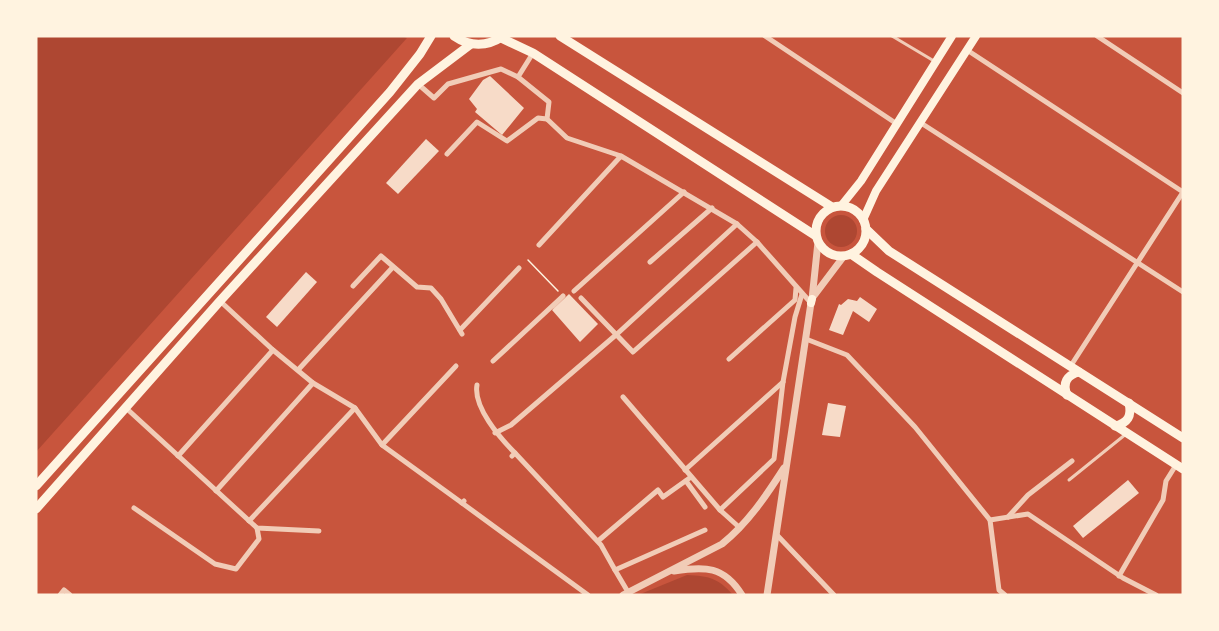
<svg xmlns="http://www.w3.org/2000/svg" width="1219" height="631" font-family="Rubik,sans-serif">
<style>
.green{fill:#ae4732}
.building{fill:#f7dbc8}
.lines{fill:none;stroke-linecap:round;stroke-linejoin:round}
.path{stroke:#fff3e0;stroke-width:1.5}
.service{stroke:#f1ccb7;stroke-width:3}
.minor{stroke:#f1ccb7;stroke-width:5}
.tertiary{stroke:#f1ccb7;stroke-width:7}
.secondary{stroke:#fff3e0;stroke-width:8}
.trunk{stroke:#fff3e0;stroke-width:9}
</style>
<rect width="100%" height="100%" fill="#c8553d"/>
<g class="green">
<path d="M 36,36 L 401,36 L 407,38 L 36,452 Z"/>
<circle cx="841" cy="231" r="16"/>
<path d="M 687,575 C 709,576 718,578 733,595 L 638,595 Z"/>
</g>
<g class="building">
<path d="M 490,76 L 524,108 L 502,135 L 475,112 L 477,109 L 469,99 L 483,80 Z"/>
<path d="M 426,139 L 439,151 L 398,194 L 386,183 Z"/>
<path d="M 306,272 L 317,282 L 277,327 L 266,317 Z"/>
<path d="M 569,294 L 598,324 L 580,342 L 552,310 Z"/>
<path d="M 860,297 L 877,309 L 869,322 L 853,311 L 843,335 L 829,330 L 839,304 L 841,305 L 848,299 L 857,301 Z"/>
<path d="M 828,403 L 846,406 L 840,437 L 822,435 Z"/>
<path d="M 1128,480 L 1139,493 L 1083,538 L 1073,526 Z"/>
</g>
<g class="lines">
<path class="path" d="M 528,260 L 558,291"/>
<g class="service">
<path d="M 892,36 L 934,61"/>
<path d="M 1069,480 L 1126,434"/>
</g>
<g class="minor">
<path d="M 765,36 L 897,124"/>
<path d="M 1097,36 L 1183,93"/>
<path d="M 967,50 L 1183,192"/>
<path d="M 518,77 L 549,102 L 547,119 L 567,138 L 621,156"/>
<path d="M 418,84 L 434,98 L 448,84 L 501,69 L 518,77 L 533,53"/>
<path d="M 921,123 L 1183,292"/>
<path d="M 447,154 L 477,122 L 507,141 L 538,118 L 547,119"/>
<path d="M 539,245 L 621,156 L 737,224 L 757,242 L 811,303"/>
<path d="M 650,262 L 712,208"/>
<path d="M 353,286 L 381,256 L 417,287 L 431,288 L 441,299 L 462,334"/>
<path d="M 574,291 L 684,192"/>
<path d="M 581,298 L 633,352 L 757,242"/>
<path d="M 220,301 L 273,350 L 313,383 L 355,408 L 382,445 L 462,503 L 464,501"/>
<path d="M 460,330 L 519,268"/>
<path d="M 806,339 L 847,355 L 915,427 L 990,520 L 1028,514 L 1123,578 L 1156,595"/>
<path d="M 729,359 L 795,300 L 796,288"/>
<path d="M 493,361 L 563,296 L 553,306"/>
<path d="M 1070,367 L 1183,192"/>
<path d="M 298,370 L 393,267"/>
<path d="M 477,385 C 473,407 500,438 515,453 L 512,456"/>
<path d="M 623,397 L 720,510 L 774,459 L 783,382 L 795,317 L 802,294"/>
<path d="M 126,408 L 257,528 L 319,531"/>
<path d="M 495,433 L 511,425 L 617,334 L 737,224"/>
<path d="M 382,445 L 456,366"/>
<path d="M 515,453 L 601,545 L 615,570"/>
<path d="M 178,456 L 273,350"/>
<path d="M 685,470 L 783,382"/>
<path d="M 686,481 L 705,507"/>
<path d="M 216,491 L 313,383"/>
<path d="M 462,503 L 588,595"/>
<path d="M 134,508 L 215,564 L 236,569 L 259,539 L 257,528"/>
<path d="M 720,510 L 740,528"/>
<path d="M 1008,517 L 1028,495 L 1072,461"/>
<path d="M 990,520 L 999,590 L 1005,595"/>
<path d="M 249,521 L 355,408"/>
<path d="M 776,534 L 834,595"/>
<path d="M 598,541 L 658,490 L 663,497 L 691,477"/>
<path d="M 1119,576 L 1163,500 L 1166,481 L 1176,465"/>
<path d="M 628,592 L 615,570 L 705,530"/>
<path d="M 60,595 L 64,590 L 70,595"/>
</g>
<g class="tertiary">
<path d="M 813,297 L 844,256"/>
<path d="M 812,299 L 818,242"/>
<path d="M 674,571 C 705,566 724,566 742,595"/>
<path d="M 623,595 L 722,544 C 748,523 766,496 784,468"/>
<path d="M 767,595 L 811,303"/>
</g>
<g class="secondary">
<path d="M 841,206 L 861,181 L 952,36"/>
<path d="M 863,220 L 876,191 L 976,36"/>
<path d="M 811,303 L 812,299"/>
</g>
<g class="trunk">
<path d="M 454,36 C 470,47 487,47 503,36"/>
<path d="M 560,36 L 832,207"/>
<path d="M 501,38 L 533,53 L 816,236"/>
<circle cx="841" cy="231" r="25"/>
<path d="M 866,229 L 889,251 L 1183,438"/>
<path d="M 851,254 L 877,272 L 1183,469"/>
<path d="M 1067,395 C 1062,383 1067,375 1079,372"/>
<path d="M 1115,426 C 1128,423 1132,416 1129,403"/>
<path d="M 36,486 L 390,92 L 420,54 L 431,36"/>
<path d="M 36,509 L 220,301 L 418,84 L 471,44"/>
</g>
</g>
<rect width="1219" height="631" fill="none" stroke="#fff3e0" stroke-width="75"/>
</svg>
